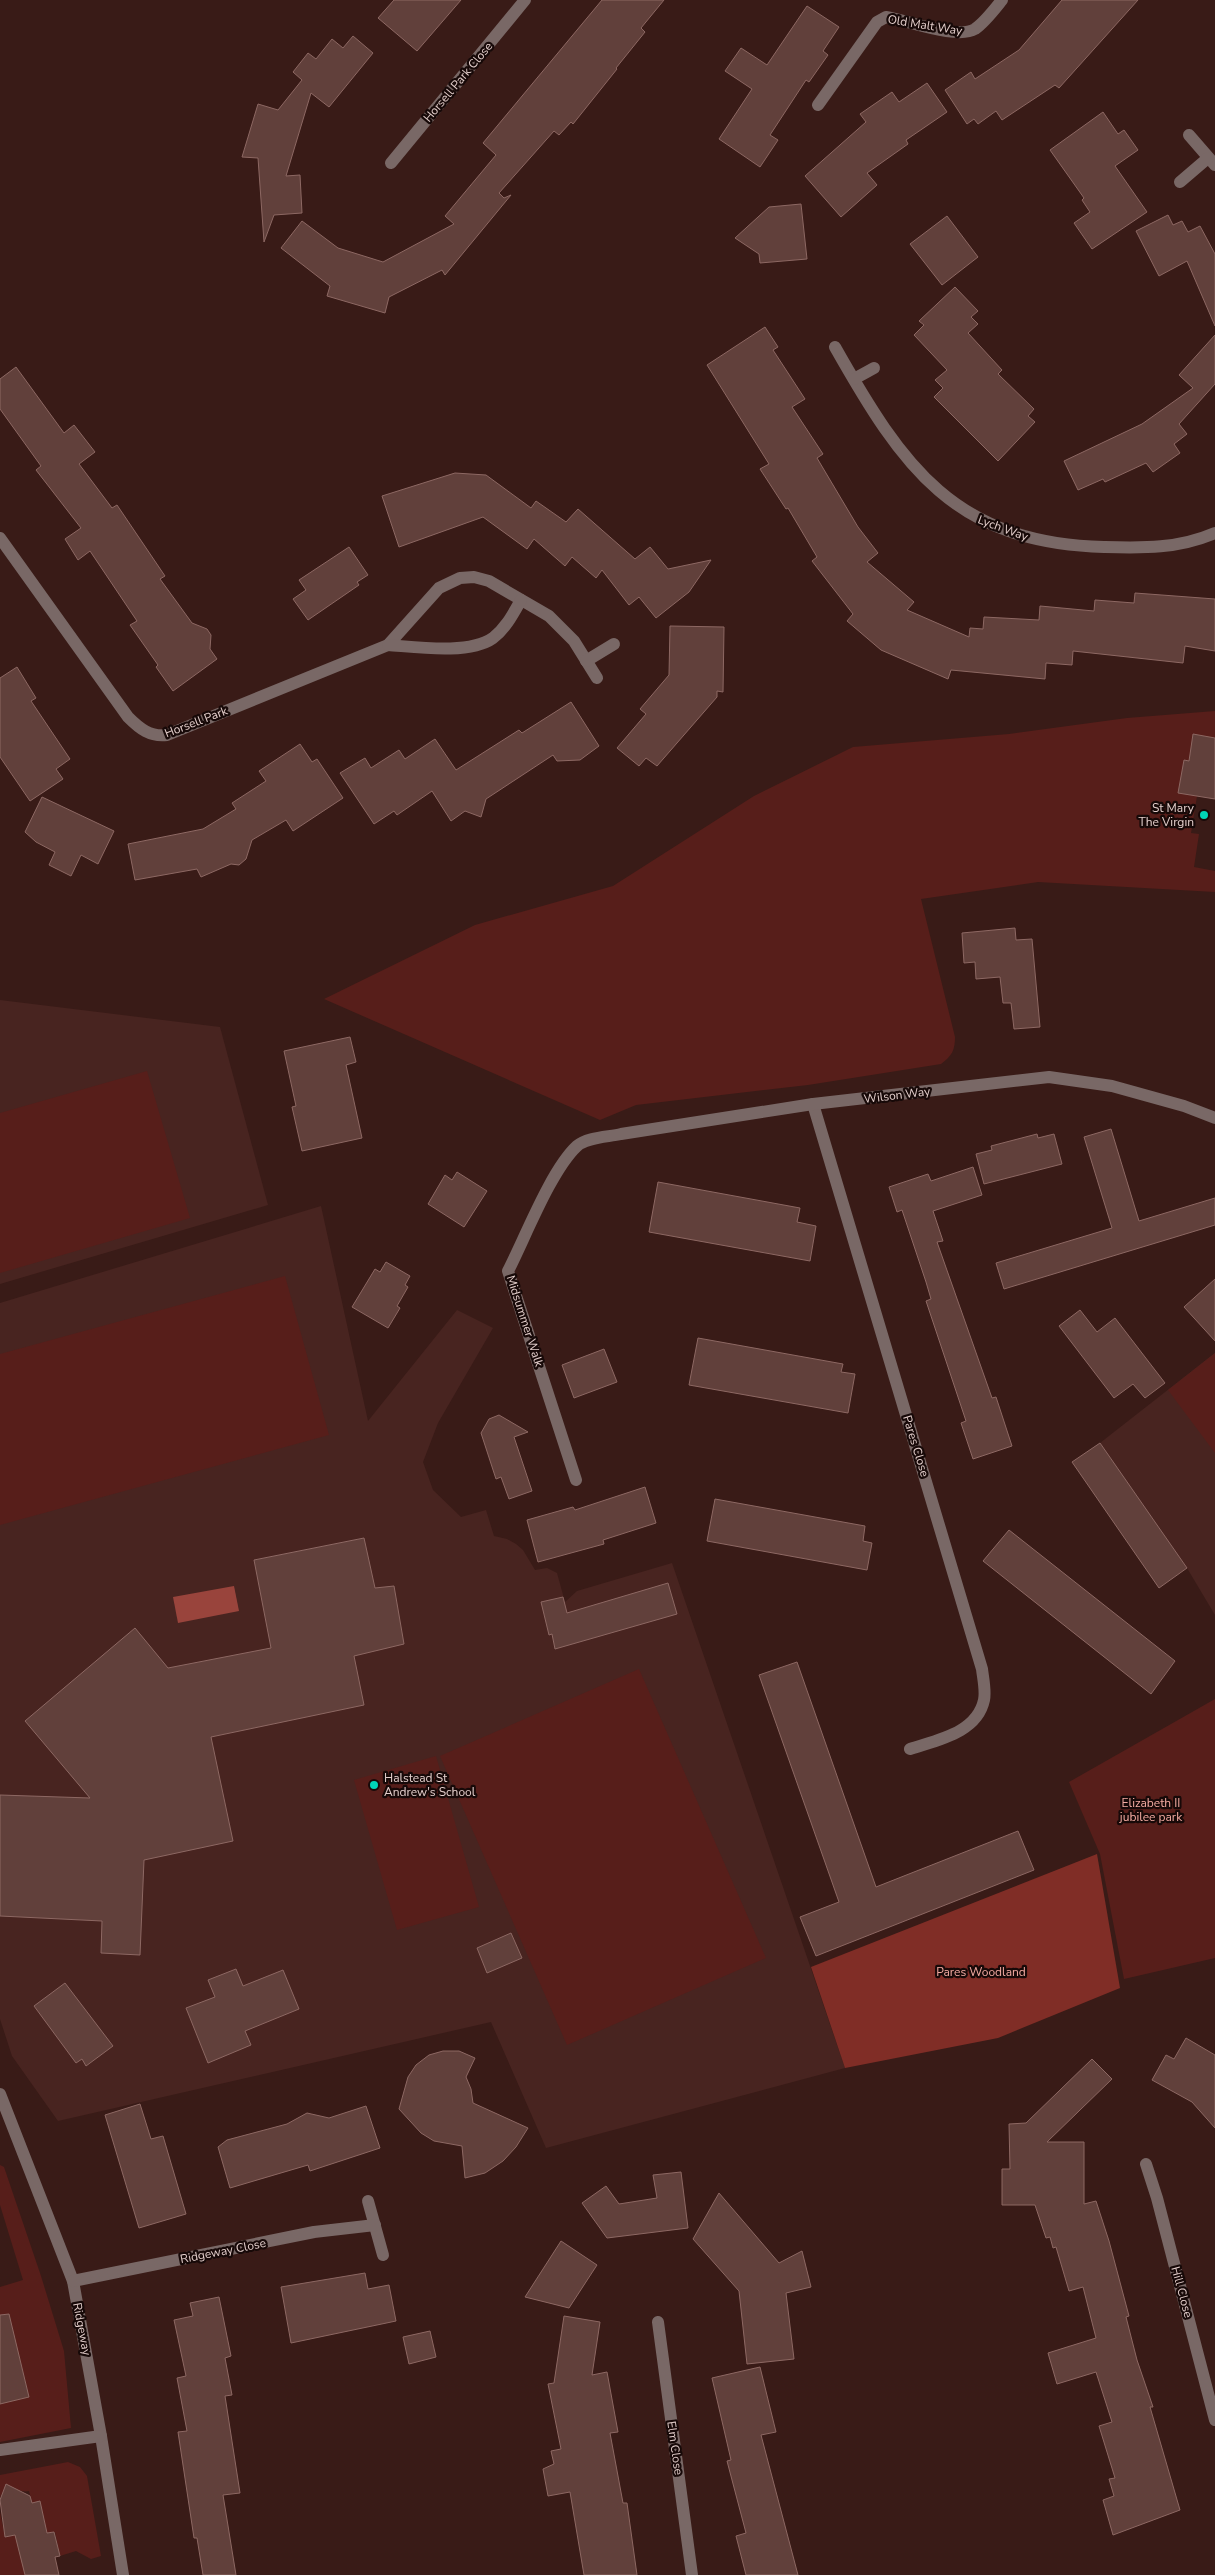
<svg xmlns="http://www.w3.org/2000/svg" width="1215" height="2575" font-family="'Nunito Sans',sans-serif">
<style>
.built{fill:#482420}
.green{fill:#571e1a}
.forest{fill:#802d26}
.water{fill:#99443c}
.building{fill:#61403b;stroke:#8d6863}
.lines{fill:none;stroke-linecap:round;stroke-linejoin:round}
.minor{stroke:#796866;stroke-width:12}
.poi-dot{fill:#00d5b7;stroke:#170908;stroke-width:2}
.labels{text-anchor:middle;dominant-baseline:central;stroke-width:4.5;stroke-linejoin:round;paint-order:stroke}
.street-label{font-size:12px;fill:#e4cfcc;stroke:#170908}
.poi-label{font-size:12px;fill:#e4cfcc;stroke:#170908;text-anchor:end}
.park-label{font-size:12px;fill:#f4aba2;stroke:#170908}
</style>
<rect width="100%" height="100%" fill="#391b17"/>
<g class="built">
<path d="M 0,1000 L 220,1027 L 268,1205 L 0,1284 Z"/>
<path d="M 321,1206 L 368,1421 L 457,1310 L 493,1328 L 438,1423 L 423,1462 L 433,1490 L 461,1517 L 486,1510 L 494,1536 L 507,1539 L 516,1544 L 523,1550 L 535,1570 L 547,1568 L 557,1573 L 565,1602 L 577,1591 L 672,1563 L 845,2068 L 546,2148 L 491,2022 L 58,2121 L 12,2056 L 0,2019 L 0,1303 Z"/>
<path d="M 1215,1353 L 1215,1615 L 1187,1568 L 1100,1443 Z"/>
</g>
<g class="green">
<path d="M 1215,711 L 1215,738 L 1193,735 L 1189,761 L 1184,760 L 1179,793 L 1197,796 L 1191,833 L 1199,834 L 1194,867 L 1215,871 L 1215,892 L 1038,882 L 921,899 L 955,1037 C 955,1050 952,1056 941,1064 L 808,1085 L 636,1105 L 600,1120 L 324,999 L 475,925 L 613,886 L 754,796 L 853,747 L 1009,734 L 1127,718 Z"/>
<path d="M 147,1071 L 190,1218 L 0,1273 L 0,1113 Z"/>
<path d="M 285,1276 L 329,1435 L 0,1525 L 0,1354 Z"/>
<path d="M 1215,1353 L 1215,1453 L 1168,1390 Z"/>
<path d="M 639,1669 L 766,1958 L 567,2045 L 440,1756 Z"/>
<path d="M 1215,1699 L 1215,1958 L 1124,1979 L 1100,1854 L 1069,1782 Z"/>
<path d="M 436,1756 L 479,1907 L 397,1930 L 354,1780 Z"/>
<path d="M 0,2165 L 4,2167 L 41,2276 L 64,2351 L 71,2428 L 0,2442 L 0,2404 L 29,2396 L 19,2356 L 0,2360 L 0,2287 L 23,2280 L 0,2205 Z"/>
<path d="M 68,2462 L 80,2467 L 87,2476 L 101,2556 L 91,2559 L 76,2551 L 60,2556 L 55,2532 L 47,2533 L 40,2501 L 32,2503 L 29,2491 C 21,2493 14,2487 5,2489 L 0,2497 L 0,2475 Z"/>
<path d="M 0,2512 L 5,2537 L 20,2534 L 25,2575 L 0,2575 Z"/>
</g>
<path class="forest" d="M 1097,1854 L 1120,1988 L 998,2038 L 845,2068 L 811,1967 Z"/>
<path class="water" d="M 234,1586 L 239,1611 L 178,1623 L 173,1597 Z"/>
<g class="building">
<path d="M 394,0 L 461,0 L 417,51 L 378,18 Z"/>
<path d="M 602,0 L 664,0 L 641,28 L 645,32 L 616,68 L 617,69 L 573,124 L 571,122 L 559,135 L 554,131 L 499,193 L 504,198 L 511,195 L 445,275 L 442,270 L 389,297 L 385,313 L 327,296 L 330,286 L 281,248 L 302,221 L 338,248 L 383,262 L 454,224 L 445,216 L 496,155 L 483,143 Z"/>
<path d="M 1062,0 L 1138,0 L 1059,88 L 1055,85 L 1002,120 L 996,111 L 978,124 L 974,119 L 967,124 L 945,90 L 971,72 L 975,79 L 1019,50 Z"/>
<path d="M 807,6 L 839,27 L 823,51 L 828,55 L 809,82 L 806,80 L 770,135 L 778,140 L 760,167 L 719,139 L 752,89 L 725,71 L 741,48 L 767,65 Z"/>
<path d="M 353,36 L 373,53 L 329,107 L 311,93 L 286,176 L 300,175 L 302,213 L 274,215 L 264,242 L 258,158 L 242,157 L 258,104 L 278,110 L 302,80 L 293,72 L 308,53 L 316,59 L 332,39 L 343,48 Z"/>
<path d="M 927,83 L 947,112 L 906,140 L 908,144 L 867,173 L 877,185 L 841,217 L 805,176 L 866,122 L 860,114 L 892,92 L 899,102 Z"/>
<path d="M 1103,112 L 1118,134 L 1124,130 L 1138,150 L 1115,166 L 1147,212 L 1092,249 L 1074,223 L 1090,212 L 1082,200 L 1084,198 L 1050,150 Z"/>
<path d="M 801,204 L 807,259 L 760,263 L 759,254 L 735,238 L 769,207 Z"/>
<path d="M 1168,215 L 1173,225 L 1182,221 L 1188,232 L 1200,226 L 1215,254 L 1215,326 L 1187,261 L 1159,276 L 1136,231 Z"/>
<path d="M 947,216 L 978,257 L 942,285 L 910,244 Z"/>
<path d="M 955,287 L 978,311 L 971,317 L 978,324 L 968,333 L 1002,370 L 998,374 L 1034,409 L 1028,416 L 1035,422 L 998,461 L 934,397 L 943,388 L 935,380 L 947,370 L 914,335 L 924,325 L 919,321 Z"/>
<path d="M 765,327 L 778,347 L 773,350 L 805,399 L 792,407 L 823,454 L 817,458 L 858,527 L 878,553 L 867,562 L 914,602 L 907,610 L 969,637 L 970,628 L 983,629 L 984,617 L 1039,620 L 1040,606 L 1094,611 L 1095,600 L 1134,603 L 1135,593 L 1215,599 L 1215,651 L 1185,646 L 1183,663 L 1073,651 L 1072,665 L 1046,663 L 1045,679 L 951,670 L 948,679 L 881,650 L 847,621 L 853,614 L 812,561 L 817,557 L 788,508 L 786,509 L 760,469 L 769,464 L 707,365 Z"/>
<path d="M 1215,335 L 1215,384 L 1179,424 L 1187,434 L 1174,444 L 1180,453 L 1153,472 L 1146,463 L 1105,482 L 1103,479 L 1078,490 L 1064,461 L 1142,424 L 1193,388 L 1179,375 Z"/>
<path d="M 16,367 L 64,433 L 74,425 L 95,452 L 79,464 L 112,508 L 117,505 L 165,576 L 160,579 L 192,623 L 207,629 L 211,635 L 210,649 L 217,659 L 173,691 L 156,667 L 158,665 L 130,625 L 137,621 L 90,551 L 78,560 L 65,539 L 81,528 L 36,470 L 41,466 L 0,409 L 0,379 Z"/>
<path d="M 455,473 L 486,475 L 531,508 L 536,501 L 566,522 L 578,509 L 635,559 L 650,547 L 668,569 L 711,560 L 689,592 L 656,618 L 639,597 L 629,605 L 602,570 L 596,578 L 572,557 L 565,566 L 534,539 L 527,549 L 483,517 L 399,547 L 382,496 Z"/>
<path d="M 349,547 L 368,575 L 357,582 L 359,585 L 308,620 L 293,599 L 306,590 L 299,580 Z"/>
<path d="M 670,626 L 724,627 L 723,692 L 717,691 L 717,697 L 657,766 L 646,758 L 639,766 L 617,748 L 646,714 L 640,709 L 669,675 Z"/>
<path d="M 17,667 L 36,698 L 31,701 L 70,759 L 56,769 L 63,779 L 30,801 L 0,757 L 0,678 Z"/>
<path d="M 571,702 L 599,746 L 580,760 L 557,761 L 553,755 L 486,799 L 481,817 L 465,811 L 451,821 L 432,791 L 397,815 L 394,811 L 374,824 L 340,773 L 365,758 L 371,768 L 399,750 L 405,759 L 435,739 L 456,770 L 519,730 L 522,733 Z"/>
<path d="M 1193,734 L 1215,738 L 1215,799 L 1178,793 L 1184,760 L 1189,761 Z"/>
<path d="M 300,744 L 312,762 L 317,759 L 343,798 L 293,831 L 286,820 L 252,840 L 246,859 L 239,865 L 231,864 L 201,877 L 197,869 L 135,880 L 128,844 L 203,829 L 236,809 L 232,803 L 266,781 L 259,771 Z"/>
<path d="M 42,797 L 114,831 L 98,864 L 81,855 L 71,876 L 49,865 L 55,852 L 36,842 L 25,832 Z"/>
<path d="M 1015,928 L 1016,940 L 1032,939 L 1040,1027 L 1014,1029 L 1011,1003 L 1003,1003 L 1000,977 L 976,979 L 975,962 L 964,963 L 962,933 Z"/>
<path d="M 350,1037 L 356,1062 L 346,1065 L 362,1138 L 302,1151 L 292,1107 L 296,1106 L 284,1051 Z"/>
<path d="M 1111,1129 L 1139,1221 L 1215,1198 L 1215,1225 L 1004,1289 L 996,1263 L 1112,1228 L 1084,1137 Z"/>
<path d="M 1037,1134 L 1038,1138 L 1054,1134 L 1062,1164 L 984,1184 L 976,1154 L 992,1150 L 991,1146 Z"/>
<path d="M 973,1167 L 982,1195 L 933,1211 L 943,1241 L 937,1242 L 992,1398 L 996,1397 L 1012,1446 L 973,1459 L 961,1423 L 966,1421 L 926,1301 L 931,1299 L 926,1282 L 902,1210 L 897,1212 L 889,1187 L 928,1174 L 931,1181 Z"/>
<path d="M 457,1172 L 487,1191 L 464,1227 L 428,1204 L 445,1175 L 452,1180 Z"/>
<path d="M 658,1182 L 800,1208 L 797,1222 L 816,1226 L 810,1261 L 649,1232 Z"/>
<path d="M 386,1262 L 410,1276 L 405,1285 L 408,1287 L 397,1306 L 400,1308 L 388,1328 L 352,1307 L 375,1269 L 380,1272 Z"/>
<path d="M 1215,1279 L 1215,1341 L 1184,1307 Z"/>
<path d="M 1080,1310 L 1097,1332 L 1115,1318 L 1165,1383 L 1145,1398 L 1133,1384 L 1114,1398 L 1059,1326 Z"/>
<path d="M 698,1338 L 843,1364 L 841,1372 L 855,1374 L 848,1413 L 689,1385 Z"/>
<path d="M 604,1349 L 617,1382 L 574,1398 L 562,1365 Z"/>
<path d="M 499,1415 L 528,1432 L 514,1437 L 532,1491 L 509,1499 L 501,1477 L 496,1479 L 481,1433 L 489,1419 Z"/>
<path d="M 1100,1443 L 1187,1568 L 1159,1588 L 1072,1462 Z"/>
<path d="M 645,1487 L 656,1523 L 603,1540 L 604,1544 L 538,1562 L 527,1520 L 573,1507 L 575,1510 Z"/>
<path d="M 715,1499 L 865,1526 L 863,1541 L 872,1543 L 867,1570 L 707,1541 Z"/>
<path d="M 1009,1530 L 1175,1661 L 1151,1694 L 983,1561 Z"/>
<path d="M 364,1538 L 375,1588 L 394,1586 L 404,1644 L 354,1656 L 364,1705 L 211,1737 L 233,1841 L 144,1860 L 140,1955 L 101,1953 L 102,1921 L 0,1916 L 0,1795 L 90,1798 L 25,1721 L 135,1628 L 168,1668 L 271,1648 L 254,1560 Z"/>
<path d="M 668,1583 L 677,1614 L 555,1649 L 552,1634 L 549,1635 L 541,1602 L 563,1597 L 567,1613 Z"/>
<path d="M 797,1662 L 876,1887 L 1018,1831 L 1034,1870 L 816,1956 L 800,1917 L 839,1902 L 759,1675 Z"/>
<path d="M 511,1933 L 522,1958 L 487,1973 L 477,1948 Z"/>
<path d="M 236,1969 L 243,1986 L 283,1970 L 299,2009 L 245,2031 L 251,2045 L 208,2063 L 186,2008 L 215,1997 L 208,1980 Z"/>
<path d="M 65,1983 L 113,2046 L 86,2066 L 82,2059 L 76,2063 L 34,2006 Z"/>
<path d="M 1186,2038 L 1215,2055 L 1215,2128 L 1192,2102 L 1152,2080 L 1166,2055 L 1174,2059 Z"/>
<path d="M 443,2051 L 459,2051 L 475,2058 L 466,2077 L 471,2089 L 473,2103 L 528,2128 L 516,2147 L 503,2161 L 485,2173 L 465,2178 L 462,2146 L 434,2141 L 421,2133 L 399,2109 L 408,2077 L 416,2065 L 429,2055 Z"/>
<path d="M 1092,2059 L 1112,2079 L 1047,2142 L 1084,2142 L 1084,2204 L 1096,2201 L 1109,2241 L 1129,2316 L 1126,2317 L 1137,2360 L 1153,2407 L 1150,2407 L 1180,2510 L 1113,2535 L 1103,2500 L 1114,2496 L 1109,2479 L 1115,2478 L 1099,2426 L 1112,2422 L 1096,2372 L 1057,2384 L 1048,2353 L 1096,2338 L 1083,2287 L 1069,2291 L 1056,2247 L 1053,2248 L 1050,2237 L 1046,2238 L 1035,2205 L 1002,2205 L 1002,2169 L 1010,2169 L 1009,2124 L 1026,2123 Z"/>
<path d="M 140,2104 L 151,2139 L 163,2136 L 186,2214 L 139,2228 L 105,2115 Z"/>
<path d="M 366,2106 L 380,2148 L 310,2171 L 308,2165 L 230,2188 L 218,2147 L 227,2140 L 287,2124 L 307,2113 L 329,2118 Z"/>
<path d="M 681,2172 L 688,2228 L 607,2238 L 582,2203 L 606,2186 L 619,2204 L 657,2198 L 653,2175 Z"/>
<path d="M 719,2193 L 779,2263 L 802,2251 L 811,2287 L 786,2293 L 794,2359 L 747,2364 L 739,2291 L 693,2239 Z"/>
<path d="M 561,2241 L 597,2265 L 569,2308 L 525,2297 Z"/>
<path d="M 365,2273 L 368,2289 L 389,2285 L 396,2321 L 291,2343 L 281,2287 Z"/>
<path d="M 219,2297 L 231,2356 L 225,2358 L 232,2395 L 225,2396 L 240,2493 L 223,2495 L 236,2575 L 203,2575 L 197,2538 L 194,2538 L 178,2432 L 187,2431 L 177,2378 L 186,2376 L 174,2320 L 193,2316 L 190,2303 Z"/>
<path d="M 9,2314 L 29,2397 L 0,2404 L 0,2315 Z"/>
<path d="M 564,2316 L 600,2322 L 592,2375 L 607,2372 L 618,2432 L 610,2433 L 623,2503 L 627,2503 L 637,2575 L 584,2575 L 570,2492 L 548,2496 L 543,2469 L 554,2464 L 551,2451 L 561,2449 L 548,2384 L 554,2383 Z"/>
<path d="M 430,2331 L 436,2357 L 409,2364 L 403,2337 Z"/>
<path d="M 760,2367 L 776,2432 L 761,2435 L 798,2575 L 746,2575 L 736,2536 L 746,2533 L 727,2461 L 731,2460 L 712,2378 Z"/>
<path d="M 6,2484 L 30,2496 L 32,2503 L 40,2501 L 47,2533 L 54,2532 L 60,2556 L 55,2557 L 59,2575 L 25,2575 L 15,2535 L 5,2537 L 0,2500 Z"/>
</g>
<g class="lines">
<g class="minor">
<path d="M 818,105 L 877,22 L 886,17 C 907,20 957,40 975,29 C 985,22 994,10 1002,0"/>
<path d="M 1189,135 L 1215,165"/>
<path d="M 391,163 L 525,0"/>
<path d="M 1180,182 L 1208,158"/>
<path d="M 835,347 C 903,467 954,543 1104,547 C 1143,548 1178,549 1215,533"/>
<path d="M 854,379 L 874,368"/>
<path d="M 0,538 L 128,717 C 140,729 150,737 167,735 L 388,645 L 439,588 L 460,578 L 474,577 L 489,581 L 549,616 L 574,641 L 597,678"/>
<path d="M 388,645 C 416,647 469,655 493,638 C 506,628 513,614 521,600"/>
<path d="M 586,661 L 614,644"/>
<path d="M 813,1104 L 982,1669 C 983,1678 986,1691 984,1700 C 977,1733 937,1740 910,1749"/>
<path d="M 576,1480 L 508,1271 C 525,1238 551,1170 577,1146 C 587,1137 608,1137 621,1134 L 813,1104 L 1049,1077 L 1112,1086 L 1184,1106 L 1215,1118"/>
<path d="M 0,2094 L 73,2281 L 101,2436 L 123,2575"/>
<path d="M 1146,2164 L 1157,2198 L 1215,2420"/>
<path d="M 368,2201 L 383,2255"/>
<path d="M 73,2281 L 314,2232 L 375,2225"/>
<path d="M 658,2322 L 692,2575"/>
<path d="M 0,2450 L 101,2436"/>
</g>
</g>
<g class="poi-dot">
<circle cx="1204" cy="815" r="5"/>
<circle cx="374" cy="1785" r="5"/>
</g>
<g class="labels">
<g class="street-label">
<text transform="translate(925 25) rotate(9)">Old Malt Way</text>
<text transform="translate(458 82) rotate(-50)">Horsell Park Close</text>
<text transform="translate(1003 528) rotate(20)">Lych Way</text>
<text transform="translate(196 722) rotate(-21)">Horsell Park</text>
<text transform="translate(897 1095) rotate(-7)">Wilson Way</text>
<text transform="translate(525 1321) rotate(72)">Midsummer Walk</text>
<text transform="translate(916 1446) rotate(73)">Pares Close</text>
<text transform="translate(223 2251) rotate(-11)">Ridgeway Close</text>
<text transform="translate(1182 2292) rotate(75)">Hill Close</text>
<text transform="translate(82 2329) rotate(79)">Ridgeway</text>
<text transform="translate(675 2448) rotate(82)">Elm Close</text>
</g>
<g class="poi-label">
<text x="1194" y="808">St Mary<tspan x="1194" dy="14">The Virgin</tspan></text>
<text x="384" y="1778" text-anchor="start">Halstead St<tspan x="384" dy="14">Andrew's School</tspan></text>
</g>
<g class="park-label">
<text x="1151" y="1803">Elizabeth II<tspan x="1151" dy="14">jubilee park</tspan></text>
<text x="981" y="1972">Pares Woodland</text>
</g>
</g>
</svg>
